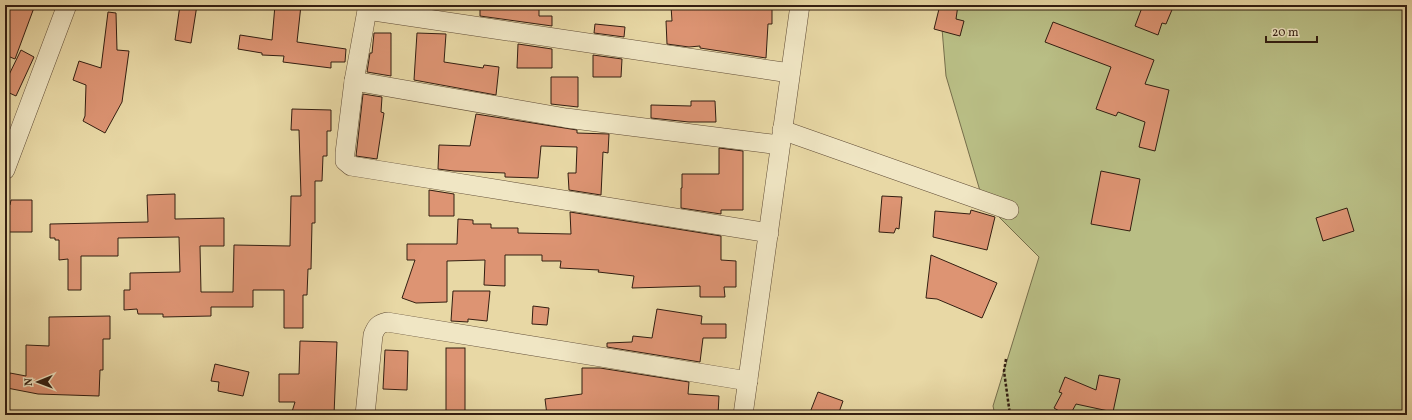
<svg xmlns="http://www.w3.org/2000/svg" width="1412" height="420" font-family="Vollkorn,serif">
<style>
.green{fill:#b9be85;stroke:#766e4b}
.building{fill:#dd9473;stroke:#331e11}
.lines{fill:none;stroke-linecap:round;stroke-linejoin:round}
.minor-casing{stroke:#604c36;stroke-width:20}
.path{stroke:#331e11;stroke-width:2.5;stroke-dasharray:3 2;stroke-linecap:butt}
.minor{stroke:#f0e6c4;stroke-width:19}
</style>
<rect width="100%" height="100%" fill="#e8d8a5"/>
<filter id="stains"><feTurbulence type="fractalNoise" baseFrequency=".005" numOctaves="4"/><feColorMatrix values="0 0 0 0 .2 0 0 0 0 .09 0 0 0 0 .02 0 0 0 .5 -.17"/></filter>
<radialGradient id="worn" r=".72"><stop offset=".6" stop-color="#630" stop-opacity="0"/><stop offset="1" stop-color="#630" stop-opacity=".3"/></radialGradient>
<path class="green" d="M 940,5 L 1407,5 L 1407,415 L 995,415 L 993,406 L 1039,257 L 983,201 L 946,76 Z"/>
<g class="building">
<path d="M 10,5 L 35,5 L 15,59 L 5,55 L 5,18 Z"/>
<path d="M 180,5 L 197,5 L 191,43 L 175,40 Z"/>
<path d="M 275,5 L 301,5 L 297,42 L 346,49 L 345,62 L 331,62 L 331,68 L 283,62 L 284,56 L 262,55 L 262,53 L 238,49 L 240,35 L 272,40 Z"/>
<path d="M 480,5 L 539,5 L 539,16 L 552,16 L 552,26 L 480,16 Z"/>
<path d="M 673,5 L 772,5 L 772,24 L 768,24 L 766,58 L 700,48 L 700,46 L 689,47 L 667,44 L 666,21 L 672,21 L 671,6 Z"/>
<path d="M 940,5 L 958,5 L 956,19 L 964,21 L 960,36 L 934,29 Z"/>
<path d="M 1143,5 L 1174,5 L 1166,24 L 1162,23 L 1158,35 L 1135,26 Z"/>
<path d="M 108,12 L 116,13 L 117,50 L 129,51 L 122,102 L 105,133 L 83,121 L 85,116 L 86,85 L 73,80 L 79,61 L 101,68 Z"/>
<path d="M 1053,22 L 1154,60 L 1145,84 L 1169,90 L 1155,151 L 1139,147 L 1145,122 L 1118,112 L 1116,116 L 1096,109 L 1111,67 L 1045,42 Z"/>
<path d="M 595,24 L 625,27 L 624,37 L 594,33 Z"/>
<path d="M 374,33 L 391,33 L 391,76 L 367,72 L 370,53 L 372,53 Z"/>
<path d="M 417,33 L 446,34 L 444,62 L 483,68 L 484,65 L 499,67 L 496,95 L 414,80 Z"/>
<path d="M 518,44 L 552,49 L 552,68 L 517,68 Z"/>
<path d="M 21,50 L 34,57 L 16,96 L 5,91 L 5,83 Z"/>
<path d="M 593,55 L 622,59 L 621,77 L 593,77 Z"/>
<path d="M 551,77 L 578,77 L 578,107 L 551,104 Z"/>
<path d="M 363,94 L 382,97 L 381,112 L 384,113 L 377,159 L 356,156 Z"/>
<path d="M 691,101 L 715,101 L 716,122 L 689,122 L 651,118 L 651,105 L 691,106 Z"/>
<path d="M 292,109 L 331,110 L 331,131 L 327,131 L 327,156 L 323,156 L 322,181 L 315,181 L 315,223 L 312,223 L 311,269 L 308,269 L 307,295 L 303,295 L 303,328 L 284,328 L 284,290 L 253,290 L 253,307 L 211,307 L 211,316 L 163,317 L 163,314 L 138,314 L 137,309 L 124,310 L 124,290 L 130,290 L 130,273 L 180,272 L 179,237 L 118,238 L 118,256 L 81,256 L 81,290 L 68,290 L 68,259 L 59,260 L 59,240 L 55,240 L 55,238 L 50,238 L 50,224 L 148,222 L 147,195 L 175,194 L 175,219 L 224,218 L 224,246 L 200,246 L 201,292 L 233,292 L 234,245 L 290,246 L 291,196 L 301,196 L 299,130 L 291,130 Z"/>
<path d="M 476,114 L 577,130 L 577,133 L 609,134 L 608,153 L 603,152 L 601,195 L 569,190 L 568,173 L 576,173 L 577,147 L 541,146 L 538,178 L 505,177 L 505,173 L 454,171 L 438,169 L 439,145 L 470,146 Z"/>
<path d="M 719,148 L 743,151 L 743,210 L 721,210 L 721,214 L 681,208 L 681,188 L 682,188 L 682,174 L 719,174 Z"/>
<path d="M 1101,171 L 1140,179 L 1130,231 L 1091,224 Z"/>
<path d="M 429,190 L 454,194 L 454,216 L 429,216 Z"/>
<path d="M 882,196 L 902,197 L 899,229 L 896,228 L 894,233 L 879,232 Z"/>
<path d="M 11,200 L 32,200 L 32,232 L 5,232 L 5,205 L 10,205 Z"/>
<path d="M 1347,208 L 1354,231 L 1323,241 L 1316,218 Z"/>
<path d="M 971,210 L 995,217 L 987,250 L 933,237 L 935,211 L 970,214 Z"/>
<path d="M 570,212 L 721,236 L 721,260 L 736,261 L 736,287 L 724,287 L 725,297 L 700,297 L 700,286 L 632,288 L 634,276 L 598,272 L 599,270 L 560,268 L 561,261 L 542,261 L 542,255 L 505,255 L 505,286 L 484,285 L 485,260 L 447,261 L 447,302 L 416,303 L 402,298 L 415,260 L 407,260 L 407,244 L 457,244 L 458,219 L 473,220 L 473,224 L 491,224 L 491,228 L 518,228 L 518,233 L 571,234 Z"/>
<path d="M 931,255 L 997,283 L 982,318 L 937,299 L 926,298 Z"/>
<path d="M 453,291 L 490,291 L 487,321 L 468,319 L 468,322 L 451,321 Z"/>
<path d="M 533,306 L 549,308 L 547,325 L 532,324 Z"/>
<path d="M 657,309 L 702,316 L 701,324 L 726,324 L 726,338 L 703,338 L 700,362 L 607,347 L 607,343 L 632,342 L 633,336 L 652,338 Z"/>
<path d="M 110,316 L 110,339 L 103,339 L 103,370 L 100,370 L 99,396 L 38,394 L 7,388 L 10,373 L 26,376 L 26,345 L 49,346 L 49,317 Z"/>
<path d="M 300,341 L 337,342 L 334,415 L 291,415 L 295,402 L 279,402 L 279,374 L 299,374 Z"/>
<rect x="446" y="348" width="19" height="67"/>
<path d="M 385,350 L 408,351 L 407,390 L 383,389 Z"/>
<path d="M 215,364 L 249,372 L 243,396 L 218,391 L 219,382 L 211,381 Z"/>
<path d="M 582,368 L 600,368 L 689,382 L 688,394 L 719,396 L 718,415 L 547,415 L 545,399 L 582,394 Z"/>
<path d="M 1099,375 L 1120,379 L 1113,412 L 1076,404 L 1070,415 L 1066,415 L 1054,408 L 1062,393 L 1059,392 L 1065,377 L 1096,390 Z"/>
<path d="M 818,392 L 843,401 L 838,415 L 809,415 Z"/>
</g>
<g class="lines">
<g class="minor-casing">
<g id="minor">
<path d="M 368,5 L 354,81 L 345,153 L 345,161 L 351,166 L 769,233"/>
<path d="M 367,10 L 790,73"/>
<path d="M 354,81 L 566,118 L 780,145"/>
<path d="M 782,130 L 1009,210"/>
<path d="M 5,170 L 67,5"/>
<path d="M 365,415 L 373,335 C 376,327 378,324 387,322 L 748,381"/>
<path d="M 743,415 L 800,5"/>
</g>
</g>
<path class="path" d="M 1006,359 L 1004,371 L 1010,415"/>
<use href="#minor" class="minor"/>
</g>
<rect width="1412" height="420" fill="none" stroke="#e8d8a5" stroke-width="20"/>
<rect x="6" y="6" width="1400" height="408" fill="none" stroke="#331e11" stroke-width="2"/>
<rect x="10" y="10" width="1392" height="400" fill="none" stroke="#331e11"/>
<g transform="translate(38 382) rotate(269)" stroke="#f0e6c4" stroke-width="3" paint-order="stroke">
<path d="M0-3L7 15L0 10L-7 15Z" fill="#331e11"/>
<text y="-6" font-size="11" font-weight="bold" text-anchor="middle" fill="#331e11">N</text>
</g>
<path d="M1266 36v6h51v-6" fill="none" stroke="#331e11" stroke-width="2"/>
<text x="1272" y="36" font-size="12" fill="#331e11" stroke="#f0e6c4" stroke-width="3" paint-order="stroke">20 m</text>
<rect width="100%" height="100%" filter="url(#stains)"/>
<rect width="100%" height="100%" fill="url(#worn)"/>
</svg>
